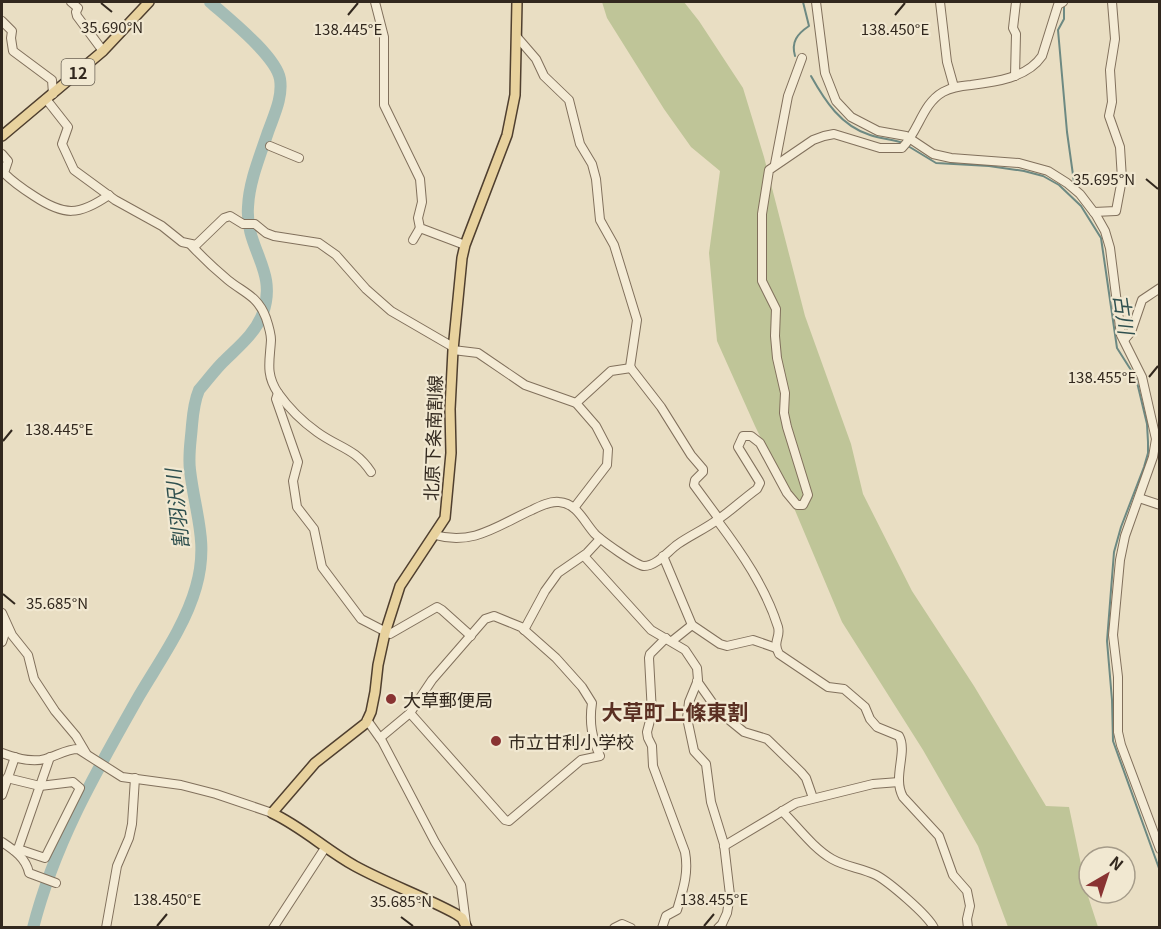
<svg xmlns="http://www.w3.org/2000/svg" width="1161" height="929" font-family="Georgia,'Noto Sans JP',serif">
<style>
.green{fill:#bfc598}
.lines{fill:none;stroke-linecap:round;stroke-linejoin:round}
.stream{stroke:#6d8982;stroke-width:2}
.river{stroke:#a4bcb5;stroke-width:12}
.minor-casing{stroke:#81705c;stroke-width:10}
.major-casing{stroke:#4f3f2f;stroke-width:12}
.minor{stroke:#f4ebd5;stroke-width:8}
.major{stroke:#e8d29e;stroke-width:9}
.ticks{fill:none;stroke:#32281e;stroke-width:2}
.poi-dot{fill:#893332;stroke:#f1e8d1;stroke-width:2}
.labels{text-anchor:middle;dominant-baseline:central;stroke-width:4.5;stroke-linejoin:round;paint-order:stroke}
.shield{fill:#f1e8d1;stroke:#6b6254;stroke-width:1.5}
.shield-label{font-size:16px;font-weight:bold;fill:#32281e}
.street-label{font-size:18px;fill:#32281e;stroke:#f1e8d1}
.poi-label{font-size:18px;fill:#32281e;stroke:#f1e8d1;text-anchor:start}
.water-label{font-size:20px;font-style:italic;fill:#2f504f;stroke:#f1e8d1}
.quarter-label{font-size:21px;font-weight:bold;fill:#5a2f22;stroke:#f1e8d1}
.ticks-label{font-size:15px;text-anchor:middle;fill:#32281e;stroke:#f1e8d1;stroke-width:4.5;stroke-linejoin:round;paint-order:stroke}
</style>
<rect width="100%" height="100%" fill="#e9dec3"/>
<path class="green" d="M 602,2 L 684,2 L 699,21 L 743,88 L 764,157 L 805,316 L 851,444 L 863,494 L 912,591 L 974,686 L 1046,806 L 1069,807 L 1087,893 L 1098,927 L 1008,927 L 978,846 L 923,750 L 842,622 L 789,496 L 755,426 L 717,341 L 709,253 L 720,171 L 691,147 L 664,109 L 607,18 Z"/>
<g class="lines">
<g class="stream">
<path d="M 1064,7 L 1064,19 L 1058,30 L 1067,132 L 1074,182 L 1072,184"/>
<path d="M 795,56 C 791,42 797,34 809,26 L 803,2"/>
<path d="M 811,76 C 825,101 841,126 870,135 C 881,139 892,139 903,143"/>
<path d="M 908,146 L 936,163 L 989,166 L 1024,171 L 1043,176 L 1059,185 L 1081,206 L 1101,238 L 1117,348 L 1136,378 L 1147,424 L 1148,442 L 1148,453 L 1144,467 L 1121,527 L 1114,552 L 1107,641 L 1112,700 L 1113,741 L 1160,871"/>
</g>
<path class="river" d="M 33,928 C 55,842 96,772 139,696 C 159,662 185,626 196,587 C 209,542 195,514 190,470 C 188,455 191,440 192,425 C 193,413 194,402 199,390 C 207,381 214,371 223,362 C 238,347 255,334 263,313 C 278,270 245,249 248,207 C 249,182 260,156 268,132 C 274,115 283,97 280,79 C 276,56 228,18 210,2"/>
<g class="minor-casing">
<g id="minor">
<path d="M 71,2 L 78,8 L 76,12 L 77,16 L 103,51"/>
<path d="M 375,2 L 384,37 L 384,105 L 420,179 L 422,202 L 418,218 L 420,228 L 465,245"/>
<path d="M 816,2 L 825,73 L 836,101 L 851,117 L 878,131 L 906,136 L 933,154 L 951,158 L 1019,163 L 1048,171 L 1067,183 L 1080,194 L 1096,215 L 1105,231 L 1110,248 L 1121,335 L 1142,377 L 1156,439 L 1153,457 L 1125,536 L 1120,560 L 1113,635 L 1118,677 L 1118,732 L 1121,745 L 1160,849"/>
<path d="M 940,2 L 947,62 L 954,87"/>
<path d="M 2,21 L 12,31 L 11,38 L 13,51 L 52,80 L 53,94"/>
<path d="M 517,37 L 536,59 L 544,76 L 569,100 L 580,144 L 592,164 L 596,179 L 600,220 L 614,245 L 637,320 L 630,367 L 661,407 L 691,455 L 703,469 L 703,472 L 695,480 L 694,485 L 719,519"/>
<path d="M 1015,76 L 1016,34 L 1013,28 L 1016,2"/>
<path d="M 46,99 L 68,127 L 62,144 L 74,170 L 115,200 L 162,226 L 182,242 L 196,245 L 224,218 L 230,216 L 243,224 L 255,224 L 266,233 L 274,236 L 319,243 L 336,255 L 366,289 L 391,311 L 453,347"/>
<path d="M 270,146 L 299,158"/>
<path d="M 2,154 L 8,161 L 4,173 C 13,182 23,189 34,196 C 64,216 79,216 109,195"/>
<path d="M 775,164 L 788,96 L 802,58"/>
<path d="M 1094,212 L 1116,211 L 1122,179 L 1120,147 L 1109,116 L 1112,102 L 1110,70 L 1115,39 L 1112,2"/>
<path d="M 413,240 L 420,228"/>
<path d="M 191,245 C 202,257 216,270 228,280 C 244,293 258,296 266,318 C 268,324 271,333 271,340 C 270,360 265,374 278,393 C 288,407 303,422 317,432 C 339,448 355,448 371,472"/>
<path d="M 1124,340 L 1131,332 L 1142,300 L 1160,288"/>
<path d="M 453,350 L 478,353 L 525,385 L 576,403 L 596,426 L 608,449 L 607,465 L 574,508"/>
<path d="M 278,393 L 276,399 L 298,462 L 293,481 L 297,507 L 314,529 L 322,567 L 361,619 L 390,634 L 437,607 L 442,610 L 471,636"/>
<path d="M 576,403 L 611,371 L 631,368"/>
<path d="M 1139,498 L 1160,505"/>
<path d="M 717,520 C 741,552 766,588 778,627 C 781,638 772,641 779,654 L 828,687 L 844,689 L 865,707 L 870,719 L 877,727 L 899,736 C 908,752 892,777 903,797 L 939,836 L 953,875 L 967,891 L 970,906 L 967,919 L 968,928"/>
<path d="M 435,535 C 474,546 498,525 532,510 C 540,506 550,501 559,502 C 577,503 584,522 595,534 C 601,540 637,566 644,566 C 657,566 668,551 678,544 C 691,535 705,529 717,520 C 731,511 743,499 757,489 L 760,483 L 759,481 L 738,447 L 743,436 L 751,436 L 760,443 L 787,493 L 797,505 L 803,505 L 808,495 L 787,427 L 784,413 L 785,393 L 777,358 L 775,336 L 776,309 L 762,281 L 762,214 L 769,170 L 813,140 L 824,136 L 834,134 L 880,148 L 902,148 C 919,131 922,104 943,92 C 952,87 961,86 971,85 C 995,82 1027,78 1042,56 L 1058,5 L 1063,2"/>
<path d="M 584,556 L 651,630 L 685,650 L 697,668 L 698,680 L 689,702 L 687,718 L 694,751 L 706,764 L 711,802 L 724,844 L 730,895 L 727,913 L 722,924 L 718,928"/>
<path d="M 663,556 L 692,625 L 720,644 L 727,646 L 753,640 L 776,648"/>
<path d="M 2,613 L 12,635 L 28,655 L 34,679 L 55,711 L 76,736 L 86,753"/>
<path d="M 524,630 L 545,591 L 558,573 L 587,553 L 600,539"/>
<path d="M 672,641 L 692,625"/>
<path d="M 2,642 L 7,627 L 4,628"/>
<path d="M 697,681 L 716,708 L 728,719 L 744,732 L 767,739 L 801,772 L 806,778 L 813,798"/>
<path d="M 367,720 L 382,741 L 435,842 L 461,885 L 466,924"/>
<path d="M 380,738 L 410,713 L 432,680 L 485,619 L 494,616 L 521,627 L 556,658 L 582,687 L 592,703 C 589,723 592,738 600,756 L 581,760 L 509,821 L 505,820 L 410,713"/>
<path d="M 2,753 C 15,758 31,763 45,759 C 56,756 67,749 78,749 L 122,777 L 181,785 L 216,794 L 272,813"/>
<path d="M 7,778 L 40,786 L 73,782 L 80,788 L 45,858 L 18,849 L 14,850"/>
<path d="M 2,795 L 15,757"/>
<path d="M 782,811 C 798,827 813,848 832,859 C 846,867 862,868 876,875 C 889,882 928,915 934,928"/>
<path d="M 2,842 C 14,850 26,858 29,873 L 56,883"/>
<path d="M 724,846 L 796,803 L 873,784 L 899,782"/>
<path d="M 18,849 L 50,757"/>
<path d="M 106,928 L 117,866 L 129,838 L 132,824 L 135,778"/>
<path d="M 273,928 L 325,848"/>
<path d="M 614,928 L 622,924 L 631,928"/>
<path d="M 662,928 L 666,916 L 677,910 C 683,890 689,873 685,852 L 653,766 L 652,746 L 648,738 L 647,732 L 652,713 L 649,658 L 650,654 L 666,638"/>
</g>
</g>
<g class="major-casing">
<g id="major">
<path d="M 2,136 L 103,51 L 149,2"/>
<path d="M 467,928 L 462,918 L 456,914 C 423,896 388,884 355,866 C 326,850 302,827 272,813 L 315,763 L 366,723 L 371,712 L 375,692 L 378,665 L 385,633 L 400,586 L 445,518 L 451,453 L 450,409 L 453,350 L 462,258 L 465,245 L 507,135 L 515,95 L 517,2"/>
</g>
</g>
<use href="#minor" class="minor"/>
<use href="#major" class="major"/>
</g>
<path class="ticks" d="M 101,3 L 112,12M 348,15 L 358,3M 895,15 L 905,3M 1146,179 L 1158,189M 1149,377 L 1158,366M 3,441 L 12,430M 3,594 L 15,604M 401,917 L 413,926M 157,926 L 167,914M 704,926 L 714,914"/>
<g class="poi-dot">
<circle cx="391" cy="699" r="6"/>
<circle cx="496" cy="741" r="6"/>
</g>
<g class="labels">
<rect class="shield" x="61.5" y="59" width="33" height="26" rx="4.5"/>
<g class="shield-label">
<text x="78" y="72">12</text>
</g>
<g class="street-label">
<text transform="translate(432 438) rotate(-88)">北原下条南割線</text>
</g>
<g class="poi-label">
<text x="403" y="699">大草郵便局</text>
<text x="508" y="741">市立甘利小学校</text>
</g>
<g class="water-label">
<text transform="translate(1125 314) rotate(82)">古川</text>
<text transform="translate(176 509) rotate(-96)">割羽沢川</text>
</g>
<g class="quarter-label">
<text x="675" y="711">大草町上條東割</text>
</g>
</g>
<g class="ticks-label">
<text x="112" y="33">35.690°N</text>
<text x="348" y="35">138.445°E</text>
<text x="895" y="35">138.450°E</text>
<text x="1104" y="185">35.695°N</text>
<text x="1102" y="383">138.455°E</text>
<text x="59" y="435">138.445°E</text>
<text x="57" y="609">35.685°N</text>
<text x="167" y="905">138.450°E</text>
<text x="714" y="905">138.455°E</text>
<text x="401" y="907">35.685°N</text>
</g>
<rect width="1161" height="929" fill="none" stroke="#32281e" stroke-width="6"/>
<g transform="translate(1107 875) rotate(39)"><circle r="28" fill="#f1e8d1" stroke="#a59b89" stroke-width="1.5"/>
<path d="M0-4.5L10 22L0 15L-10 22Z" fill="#893332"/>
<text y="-9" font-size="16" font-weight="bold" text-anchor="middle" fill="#32281e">N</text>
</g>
</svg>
